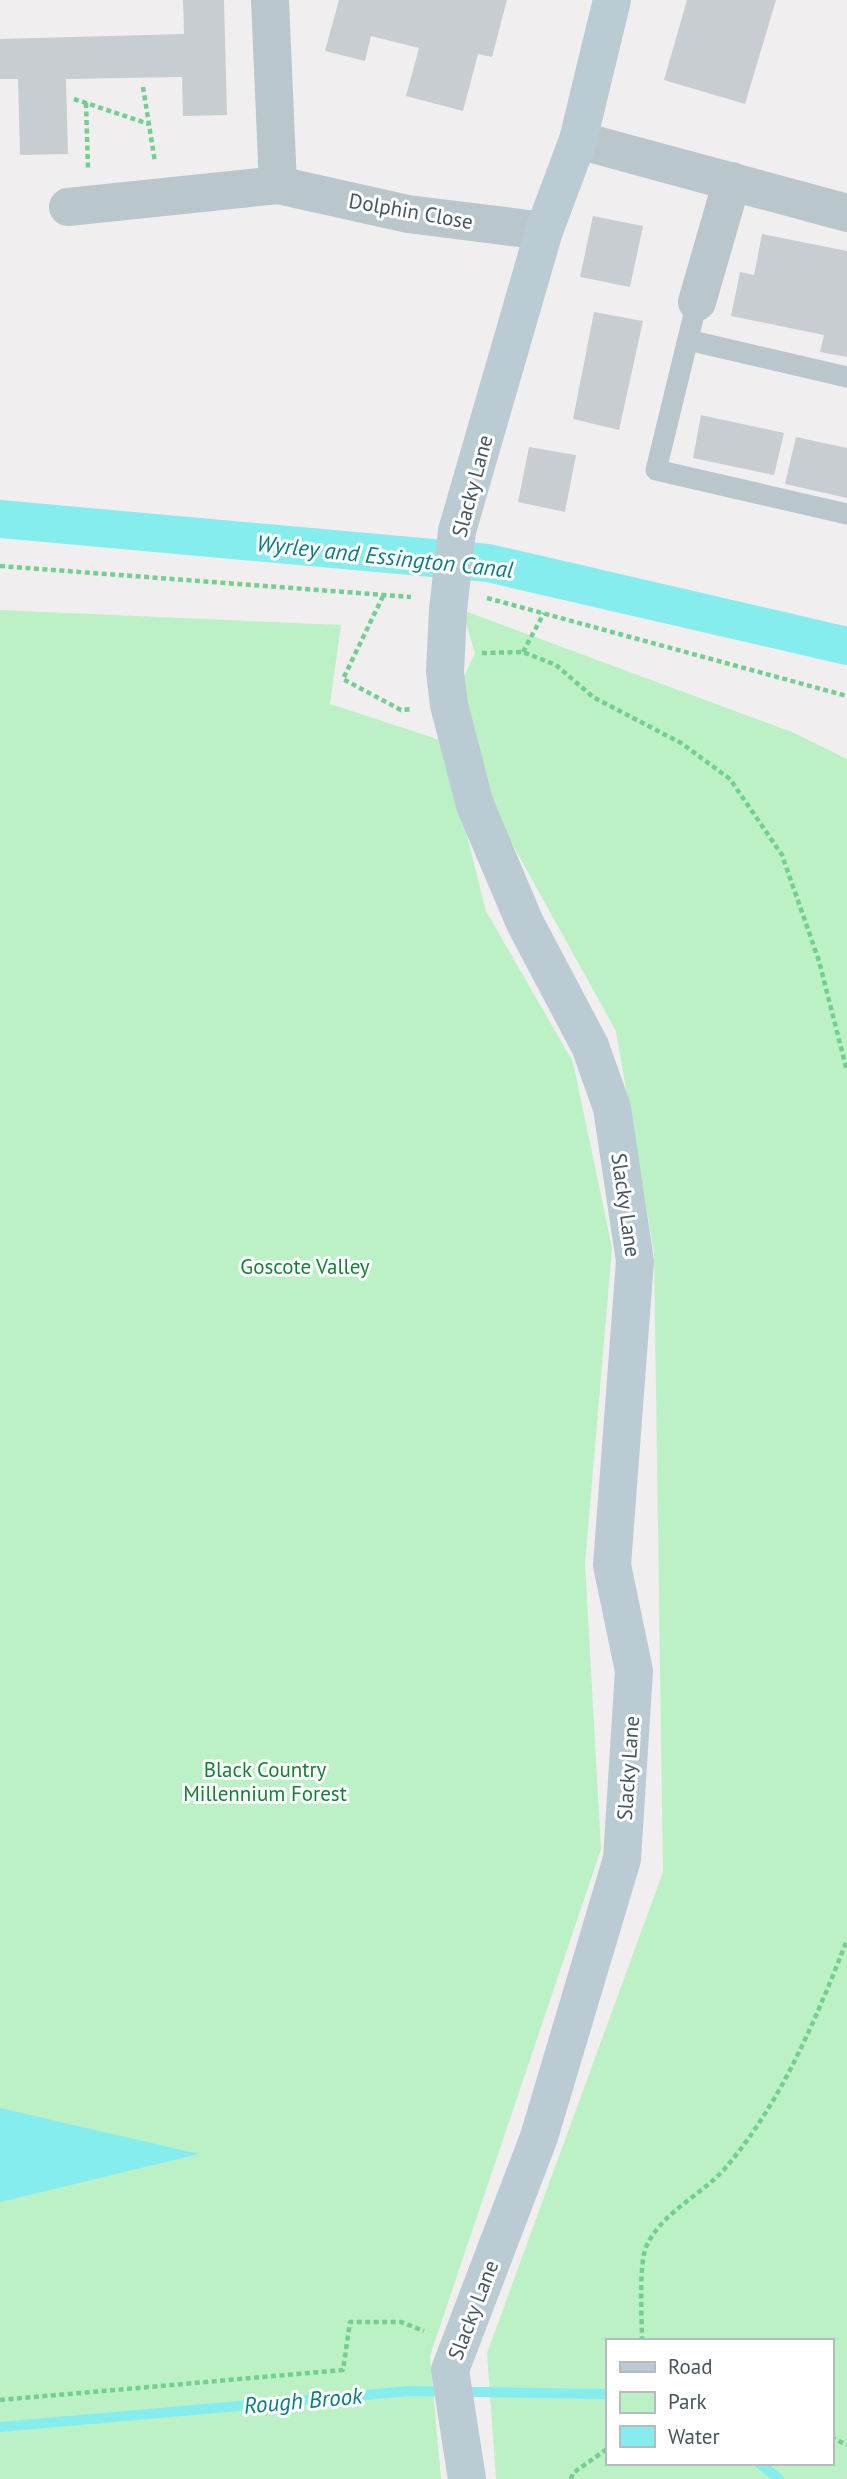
<svg xmlns="http://www.w3.org/2000/svg" width="847" height="2479" font-family="'PT Sans',sans-serif">
<style>
.green{fill:#bbf1c5;fill-rule:evenodd}
.water{fill:#86edef}
.lines{fill:none;stroke-linecap:round;stroke-linejoin:round}
.stream{stroke:#86edef;stroke-width:10}
.canal{stroke:#86edef;stroke-width:38}
.building{fill:#c8cdd1}
.path{stroke:#71d090;stroke-width:4.5;stroke-dasharray:5 3.5;stroke-linecap:butt}
.lane{stroke:#b9c6cc;stroke-width:21}
.street{stroke:#b9c6cc;stroke-width:38}
.secondary{stroke:#bbcbd3;stroke-width:38}
.secondary-bridge{stroke:#bbcbd3;stroke-width:38}
.labels{text-anchor:middle;dominant-baseline:central;stroke-width:6;stroke-linejoin:round;paint-order:stroke}
.street-label{font-size:21px;fill:#46565d;stroke:#fff}
.park-label{font-size:21px;fill:#138136;stroke:#fff}
.water-label{font-size:23px;font-style:italic;fill:#097d80;stroke:#fff}
</style>
<rect width="100%" height="100%" fill="#f1eeef"/>
<g class="green">
<path d="M 0,610 L 341,625 L 330,704 L 443,741 L 486,911 L 573,1062 L 612,1248 L 585,1564 L 601,1849 L 430,2356 L 441,2479 L 0,2479 Z"/>
<path d="M 462,610 L 792,732 L 847,759 L 847,2479 L 496,2479 L 487,2353 L 663,1872 L 654,1252 L 616,1031 L 484,793 L 463,679 L 475,653 ZM 607,2341 L 831,2341 L 831,2463 L 607,2463 Z"/>
</g>
<path class="water" d="M 0,2108 L 199,2154 L 0,2202 Z"/>
<g class="lines">
<g class="stream">
<path d="M 0,2427 L 409,2391 L 607,2394"/>
<path d="M 759,2463 L 779,2479"/>
</g>
<path class="canal" d="M 0,519 L 488,563 L 847,646"/>
</g>
<g class="building">
<path d="M 183,0 L 224,0 L 227,115 L 183,116 L 182,77 L 66,79 L 68,154 L 20,155 L 18,79 L 0,79 L 0,39 L 184,34 Z"/>
<path d="M 339,0 L 507,0 L 492,57 L 478,54 L 463,111 L 406,96 L 419,48 L 371,36 L 365,61 L 325,51 Z"/>
<path d="M 687,0 L 776,0 L 745,104 L 664,80 Z"/>
<path d="M 593,216 L 643,226 L 630,287 L 580,277 Z"/>
<path d="M 762,234 L 847,251 L 847,357 L 820,352 L 824,335 L 731,316 L 740,272 L 754,275 Z"/>
<path d="M 594,312 L 643,321 L 619,430 L 573,419 Z"/>
<path d="M 701,415 L 784,433 L 774,475 L 693,458 Z"/>
<path d="M 796,437 L 847,448 L 847,498 L 785,484 Z"/>
<path d="M 529,447 L 576,455 L 565,512 L 518,502 Z"/>
</g>
<g class="lines">
<g class="path">
<path d="M 143,87 L 155,162"/>
<path d="M 74,99 L 149,124"/>
<path d="M 86,103 L 88,168"/>
<path d="M 0,566 L 411,597"/>
<path d="M 383,596 L 343,679 L 401,710 L 413,709"/>
<path d="M 487,598 L 847,696"/>
<path d="M 523,652 L 544,613"/>
<path d="M 482,653 L 523,652 L 556,665 L 593,697 L 681,743 L 730,779 L 782,855 L 819,961 L 847,1071"/>
<path d="M 642,2341 C 642,2319 638,2263 647,2245 C 663,2211 704,2194 727,2166 C 782,2101 816,2019 847,1940"/>
<path d="M 0,2400 L 343,2370 L 350,2322 L 401,2322 L 424,2331"/>
<path d="M 831,2437 L 847,2445"/>
<path d="M 571,2479 L 573,2473 L 607,2449"/>
</g>
<g class="lane">
<path d="M 697,302 L 656,470 L 847,514"/>
<path d="M 688,340 L 847,377"/>
</g>
<g class="street">
<path d="M 270,0 L 278,185"/>
<path d="M 578,140 L 847,213"/>
<path d="M 68,207 L 278,185 L 408,214 L 544,231"/>
<path d="M 697,302 L 732,181"/>
</g>
<g class="secondary">
<path d="M 457,531 L 544,231 L 578,140 L 612,0"/>
<path d="M 448,610 L 445,672 L 449,705 L 475,805 L 525,923 L 590,1046 L 612,1108 L 635,1261 L 612,1565 L 634,1671 L 622,1859 L 539,2137 L 450,2370 L 467,2479"/>
</g>
<path class="secondary-bridge" d="M 448,610 L 457,531"/>
</g>
<g class="labels">
<g class="street-label">
<text transform="translate(411 211) rotate(10)">Dolphin Close</text>
<text transform="translate(472 486) rotate(-75)">Slacky Lane</text>
<text transform="translate(626 1205) rotate(82)">Slacky Lane</text>
<text transform="translate(628 1768) rotate(-86)">Slacky Lane</text>
<text transform="translate(473 2310) rotate(-69)">Slacky Lane</text>
</g>
<g class="park-label">
<text x="305" y="1266">Goscote Valley</text>
<text x="265" y="1769">Black Country<tspan x="265" dy="24">Millennium Forest</tspan></text>
</g>
<g class="water-label">
<text transform="translate(385 556) rotate(6)">Wyrley and Essington Canal</text>
<text transform="translate(303 2400) rotate(-5)">Rough Brook</text>
</g>
</g>
<rect x="606" y="2339" width="228" height="126" fill="#ffffff" stroke="#b5bbbe" stroke-width="2"/>
<rect x="620" y="2362" width="35" height="10" fill="#bbcbd3" stroke="#b5bbbe" stroke-width="2"/>
<text x="668" y="2374" font-size="21" fill="#46565d">Road</text>
<rect x="620" y="2392" width="35" height="21" fill="#bbf1c5" stroke="#b5bbbe" stroke-width="2"/>
<text x="668" y="2409" font-size="21" fill="#46565d">Park</text>
<rect x="620" y="2426" width="35" height="21" fill="#86edef" stroke="#b5bbbe" stroke-width="2"/>
<text x="668" y="2444" font-size="21" fill="#46565d">Water</text>
</svg>
